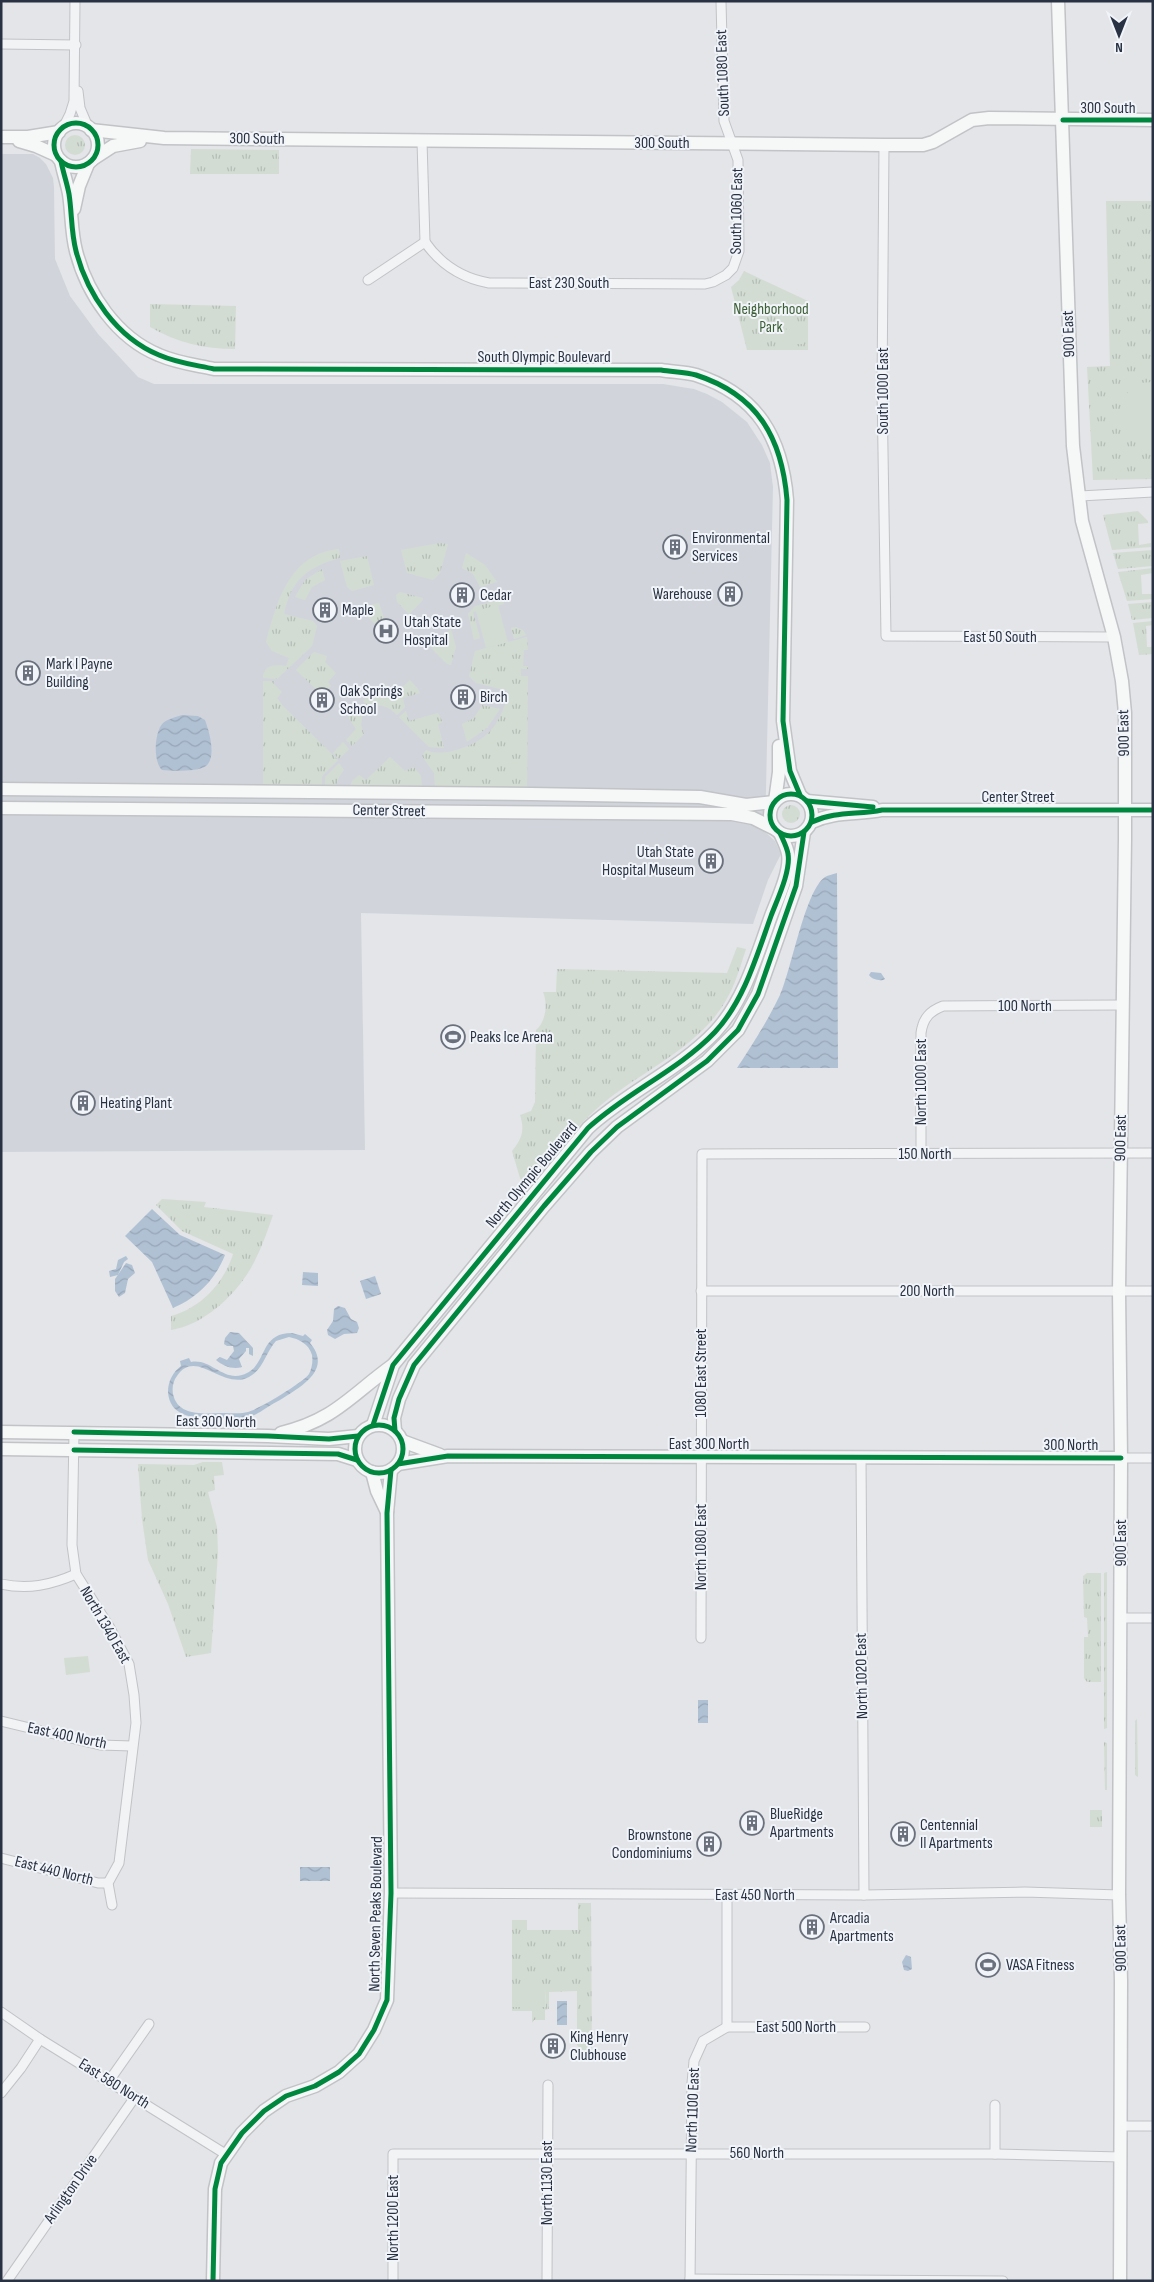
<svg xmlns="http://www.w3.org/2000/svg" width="1154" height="2282" font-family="'Sofia Sans Condensed',sans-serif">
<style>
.built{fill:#d1d5db}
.grass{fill:url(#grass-tufts)}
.garden{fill:#d3dcd3}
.water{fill:url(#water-waves);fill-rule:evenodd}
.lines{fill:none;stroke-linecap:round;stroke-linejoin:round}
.street-casing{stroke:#c1c3c6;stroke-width:11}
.secondary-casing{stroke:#c1c3c6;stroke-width:15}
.street{stroke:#f2f3f5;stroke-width:9}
.secondary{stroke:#f6f7f7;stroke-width:12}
.cycleway-casing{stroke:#f1f4f8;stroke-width:8}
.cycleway{stroke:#00873e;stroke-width:5}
.labels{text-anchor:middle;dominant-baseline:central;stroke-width:4;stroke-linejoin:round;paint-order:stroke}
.street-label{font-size:16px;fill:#293243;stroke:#f1f4f8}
.park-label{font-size:16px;fill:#3c5f36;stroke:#f1f4f8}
.poi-label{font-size:16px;fill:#293243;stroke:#f1f4f8;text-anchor:start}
</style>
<defs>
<pattern id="grass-tufts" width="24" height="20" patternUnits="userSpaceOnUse" patternTransform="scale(1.25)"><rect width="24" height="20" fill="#d3dcd3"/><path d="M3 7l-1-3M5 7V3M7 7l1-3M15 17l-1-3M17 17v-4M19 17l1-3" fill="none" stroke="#b5bdb6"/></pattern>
<pattern id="water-waves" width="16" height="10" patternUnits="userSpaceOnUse" patternTransform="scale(1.25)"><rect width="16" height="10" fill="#b1c1d4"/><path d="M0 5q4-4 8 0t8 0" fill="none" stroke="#98a6b7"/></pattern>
</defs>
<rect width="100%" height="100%" fill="#e3e5e8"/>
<path class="built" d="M 1,154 L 33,154 L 40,158 L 46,164 L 53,178 L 54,187 L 55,259 L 70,296 L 98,334 L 138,377 L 154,384 L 663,384 L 694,389 L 707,394 L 722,402 L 747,422 L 762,445 L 770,463 L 773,487 L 765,832 L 775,841 L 781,854 L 768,880 L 753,924 L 361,913 L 365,1150 L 1,1152 Z"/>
<g class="grass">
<circle cx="75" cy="145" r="10"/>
<path d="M 191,149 L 279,150 L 279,174 L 190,174 Z"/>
<path d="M 1106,201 L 1153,201 L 1153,479 L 1093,480 L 1087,367 L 1110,366 Z"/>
<path d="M 744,271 L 808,301 L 808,350 L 747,350 L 731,287 L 739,280 Z"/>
<path d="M 150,304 L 236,306 L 235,349 C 204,349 178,343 150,327 Z"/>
<path d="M 1138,511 L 1148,521 L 1148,523 L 1138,524 L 1139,545 L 1151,543 L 1151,547 L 1112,550 L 1103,515 Z"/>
<path d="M 440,543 L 448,544 L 440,573 L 433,580 L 407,573 L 401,550 Z"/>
<path d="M 339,549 L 340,558 C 307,567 291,580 284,614 L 313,621 L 317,626 L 312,646 L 277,679 L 263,678 C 263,665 275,664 286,666 L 289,658 L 272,651 L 266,642 C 277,602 289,554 339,549 Z"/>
<path d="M 1153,550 L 1153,566 L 1118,569 L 1113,553 Z"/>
<path d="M 466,553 L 485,565 L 497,582 L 480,587 L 473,574 L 462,568 Z"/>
<path d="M 367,556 L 374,585 L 352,591 L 347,587 L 340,561 Z"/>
<path d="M 1153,568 L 1153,573 L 1141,575 L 1142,594 L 1153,594 L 1153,599 L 1127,601 L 1118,572 Z"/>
<path d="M 322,569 L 325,580 L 312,587 L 305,600 L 295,597 L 305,580 Z"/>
<path d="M 400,592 L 423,598 L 422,601 L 409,614 L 397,602 L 396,595 Z"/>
<path d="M 503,599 L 504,604 L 473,612 L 480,638 L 474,640 L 468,614 L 475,606 Z"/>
<path d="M 1153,602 L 1153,618 L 1132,620 L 1128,604 Z"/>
<path d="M 379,603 L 384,618 L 376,625 L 363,612 L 362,607 Z"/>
<path d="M 1153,621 L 1153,625 L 1146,626 L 1147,647 L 1153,647 L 1153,654 L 1139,655 L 1133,623 Z"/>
<path d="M 516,627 L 523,630 L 526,635 L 514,639 L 511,628 Z"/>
<path d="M 451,629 L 456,647 L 451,665 L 447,664 L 431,648 Z"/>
<path d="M 527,637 L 528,650 L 524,650 L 523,666 L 528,666 L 528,669 L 521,669 L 521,676 L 528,676 L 527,788 L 435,787 L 434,773 L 422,756 L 426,750 C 434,754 444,753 453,751 C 489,741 499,726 509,692 L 505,690 L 506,686 L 504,690 L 476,683 L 469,676 L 475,651 Z"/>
<path d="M 314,652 L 327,656 L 325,662 L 336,673 L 328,682 L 331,686 L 322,695 L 296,670 Z"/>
<path d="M 410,680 L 418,689 L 420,693 L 403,698 L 405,707 L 397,715 C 388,706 380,703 368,707 L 363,701 L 366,698 L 365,696 L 374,687 L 379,691 L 386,684 L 396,693 Z"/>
<path d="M 263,681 L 275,681 L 273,683 L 282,692 L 277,698 L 283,706 L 338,760 L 322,776 L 322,787 L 263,787 Z"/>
<path d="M 482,705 L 500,709 L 487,728 L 467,742 L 462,724 L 474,718 Z"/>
<path d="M 359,707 L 363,711 L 361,725 L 364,734 L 352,746 L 346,740 L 356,729 L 348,717 Z"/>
<path d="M 406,711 L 409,721 L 438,713 L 443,722 L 438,724 L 444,748 L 429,747 L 399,717 Z"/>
<path d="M 343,742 L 349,749 L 339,759 L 333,753 Z"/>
<path d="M 390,757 L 405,771 L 414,767 L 421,776 L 422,787 L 350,787 L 352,781 L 359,775 L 366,780 Z"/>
<path d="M 339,763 L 344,770 L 339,777 L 336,786 L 325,787 L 325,777 Z"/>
<circle cx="791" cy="814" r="9"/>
<path d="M 737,947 L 746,949 C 740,967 735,986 725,1002 C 697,1049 641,1071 601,1105 C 573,1129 551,1159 527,1187 L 520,1178 L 512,1151 C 522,1139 525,1130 520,1115 L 531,1111 L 535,1102 L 536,1030 C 546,1022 548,1003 543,992 L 556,992 L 557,969 L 727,973 Z"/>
<path d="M 162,1199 L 206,1202 L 204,1207 L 273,1215 C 267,1232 261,1250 252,1266 C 237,1294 204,1325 171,1330 L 171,1316 C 201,1308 224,1283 233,1254 L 182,1231 L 156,1205 Z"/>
<path d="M 203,1462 L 222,1462 L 224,1475 L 214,1476 L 215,1490 L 208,1492 L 217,1527 L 218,1553 L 211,1653 L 186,1657 L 168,1604 L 148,1560 L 142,1519 L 138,1464 L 194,1465 Z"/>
<path d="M 1107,1572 L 1107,1728 L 1104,1729 L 1104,1573 Z"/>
<path d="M 1087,1573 L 1101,1573 L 1101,1682 L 1087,1682 L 1084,1678 L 1084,1637 L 1088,1637 L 1087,1618 L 1084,1617 L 1083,1576 Z"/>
<path d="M 1137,1719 L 1138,1777 L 1135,1775 L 1135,1721 Z"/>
<path d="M 1104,1742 L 1107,1743 L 1107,1790 L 1105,1790 Z"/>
<rect x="1090" y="1810" width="12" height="17"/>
<path d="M 578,1903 L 591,1903 L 592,2053 L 584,2053 L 577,2045 L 577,1991 L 549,1992 L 549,2009 L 545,2010 L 545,2020 L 534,2020 L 532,2023 L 532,2011 L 512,2011 L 512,2007 L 546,2006 L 545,1989 L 512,1989 L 512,1920 L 527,1920 L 527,1930 L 578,1930 Z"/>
</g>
<g class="garden">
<path d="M 777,329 L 804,330 L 804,344 L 777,344 Z"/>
<path d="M 1153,382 L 1153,438 L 1137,441 L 1128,436 L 1122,398 L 1138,383 Z"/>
<path d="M 498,605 L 508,642 L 486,648 L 476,611 Z"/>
<path d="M 88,1656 L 90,1672 L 66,1675 L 64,1658 Z"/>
<path d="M 512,1989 L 545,1989 L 546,2007 L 512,2007 Z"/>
</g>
<g class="water">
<path d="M 182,715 L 198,716 L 205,720 C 209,731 217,757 206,766 C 198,772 171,771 162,770 C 153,762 154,732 163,723 C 168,719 176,717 182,715 Z"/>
<path d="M 837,873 L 838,1068 L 737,1068 C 753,1044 768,1020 780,995 C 792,968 805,891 825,877 C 828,875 834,874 837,873 Z"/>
<path d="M 871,972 L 881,973 L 885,979 C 881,982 871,979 869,975 Z"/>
<path d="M 152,1209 L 180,1235 L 225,1255 C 215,1280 197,1298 173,1308 L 152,1262 L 125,1236 Z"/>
<path d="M 126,1256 L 128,1259 L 124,1262 L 118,1275 L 110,1277 L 109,1271 L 116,1269 L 118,1260 Z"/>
<path d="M 126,1263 L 132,1265 L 135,1273 L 128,1279 L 125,1293 L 119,1297 L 115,1291 L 115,1279 Z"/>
<path d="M 303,1272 L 318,1273 L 318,1286 L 302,1285 Z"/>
<path d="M 375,1276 L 381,1294 L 366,1299 L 360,1281 Z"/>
<path d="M 338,1306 L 345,1308 L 351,1319 L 357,1322 L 359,1328 L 357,1333 L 344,1334 L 335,1339 L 328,1335 L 327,1330 L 333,1321 L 334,1309 Z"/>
<path d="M 230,1332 L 239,1333 L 253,1348 L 253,1356 L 249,1354 L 249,1348 L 246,1348 L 246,1351 L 239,1359 L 242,1367 C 233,1370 223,1366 216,1360 L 220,1357 L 227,1360 L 234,1351 L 233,1346 L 227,1346 L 224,1344 L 225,1338 Z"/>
<path d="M 292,1333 L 303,1336 L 305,1334 L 312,1340 L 310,1343 C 333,1370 300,1387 280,1400 C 270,1405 260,1413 250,1417 C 242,1419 232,1418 223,1418 C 202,1418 170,1421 168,1392 C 168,1381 173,1372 181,1366 L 180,1361 L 189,1358 L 191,1362 C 210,1358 223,1381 242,1375 C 269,1367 257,1333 292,1333 ZM 289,1337 C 299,1339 309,1344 312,1355 C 313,1361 312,1368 309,1374 C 304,1382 259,1409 248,1412 C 241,1414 232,1413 225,1413 C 207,1413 178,1418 173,1394 C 172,1388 173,1381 177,1376 C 196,1347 223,1391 249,1377 C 263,1370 266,1352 276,1341 Z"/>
<rect x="698" y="1700" width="10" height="23"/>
<rect x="300" y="1867" width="30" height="14"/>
<path d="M 906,1955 L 911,1957 L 912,1969 L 908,1971 L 904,1970 L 902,1962 Z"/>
<rect x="557" y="2001" width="10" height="24"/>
</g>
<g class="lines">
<g class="street-casing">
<g id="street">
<path d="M 1,44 L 76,45"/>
<path d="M 78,91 L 80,108 L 88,127"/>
<path d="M 63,128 L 70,114 L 74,101 L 75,1"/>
<path d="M 422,141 L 425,242"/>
<path d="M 884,145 L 882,390 L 886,636 L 1114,637"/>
<path d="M 425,242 C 441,265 461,278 489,283 L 705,284 L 713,282 L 726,275 L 733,268 L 739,251 L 738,160 L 724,121 L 721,1"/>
<path d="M 368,280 L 425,242"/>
<path d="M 1080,496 L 1153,492"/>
<path d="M 921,1154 L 921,1033 C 923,1018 930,1011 943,1006 L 1123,1005"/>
<path d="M 701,1291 L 1153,1291"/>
<path d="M 74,1432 L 72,1545 L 76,1574 L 110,1628 L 129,1664 L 134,1695 L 136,1723 L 119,1863 L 108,1883 L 112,1905"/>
<path d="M 861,1457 L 864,1895"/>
<path d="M 1121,1458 L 1153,1458"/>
<path d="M 1,1584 C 28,1590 51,1585 76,1574"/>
<path d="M 1120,1618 L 1153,1618"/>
<path d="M 701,1638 L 702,1154 L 1153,1153"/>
<path d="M 1,1721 L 100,1745 L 132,1746"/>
<path d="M 1,1858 L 98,1883 L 108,1883"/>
<path d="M 391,1893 L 864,1895 L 1025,1892 L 1119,1895"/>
<path d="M 1,2012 L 40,2039 L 227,2155"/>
<path d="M 727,2027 L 727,1895"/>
<path d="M 109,2081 L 149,2024"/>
<path d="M 1,2093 L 21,2068 L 40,2039"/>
<path d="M 1121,2126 L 1153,2126"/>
<path d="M 995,2154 L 995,2105"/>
<path d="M 690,2279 L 1003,2281"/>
<path d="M 7,2281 L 135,2097"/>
<path d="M 393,2281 L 393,2154 L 995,2154 L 1121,2157"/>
<path d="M 547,2281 L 548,2085"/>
<path d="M 690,2281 L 692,2083 L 694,2061 L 703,2041 L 727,2027 L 865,2027"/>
</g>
</g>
<g class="secondary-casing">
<g id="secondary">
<path d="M 1058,1 L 1073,446 L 1082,521 L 1114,637 L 1122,681 L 1125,713 L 1125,839 L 1119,1291 L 1121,1458 L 1119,1895 L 1121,1981 L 1120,2281"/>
<circle cx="76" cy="145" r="22"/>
<path d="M 91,130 L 164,138 L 884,145 L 923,145 L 933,142 L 972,120 L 989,118 L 1153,120"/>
<path d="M 1,137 L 28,137 L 59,132"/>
<path d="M 19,141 L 36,146 L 56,155"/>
<path d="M 93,159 L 113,146 L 140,141"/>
<path d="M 61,161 C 63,172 67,183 69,194 C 72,213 71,232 76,251 C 87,294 117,338 159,355 C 177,363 196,365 214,369 L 661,370 C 672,372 685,372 696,375 C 758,395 782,438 787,500 L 783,721 L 790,771 L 800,795"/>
<path d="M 74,209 L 79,186 L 88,164"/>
<path d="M 1,789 L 531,794 L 700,797 L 746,805 L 774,802"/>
<circle cx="791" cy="815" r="21"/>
<path d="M 775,801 L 779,772 L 779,746"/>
<path d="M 807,801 L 873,807"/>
<path d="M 1,808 L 732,814 L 753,818 L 775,829"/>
<path d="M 812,822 C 835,811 858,815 882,810 L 1153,810"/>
<circle cx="379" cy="1449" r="24"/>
<path d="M 373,1425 L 393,1365 L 588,1128 C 627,1092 679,1070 715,1032 C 744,1001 757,955 771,916 C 777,900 791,871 788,854 C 787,847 783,840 780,833"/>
<path d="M 395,1431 L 394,1418 L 399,1399 L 414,1365 L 544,1206 L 591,1152 L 617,1127 L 707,1061 L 738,1030 L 758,994 L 796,886 L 804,832"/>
<path d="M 1,1432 L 268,1436 L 329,1439 L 358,1436"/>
<path d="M 281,1433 C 335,1420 351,1395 393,1365"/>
<path d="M 402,1441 L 440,1455"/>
<path d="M 1,1449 L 338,1454 L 357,1460"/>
<path d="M 398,1464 L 448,1456 L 1121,1458"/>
<path d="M 372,1472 L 377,1491 L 387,1512"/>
<path d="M 213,2281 L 215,2189 L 221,2163 L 242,2133 L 264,2111 L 286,2096 L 315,2086 L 339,2072 L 359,2054 L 374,2030 L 387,2000 L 391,1893 L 387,1513 L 391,1470"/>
</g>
</g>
<use href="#street" class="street"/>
<use href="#secondary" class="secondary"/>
<g class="cycleway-casing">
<g id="cycleway">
<path d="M 1063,120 L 1153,120"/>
<circle cx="76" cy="145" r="22"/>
<path d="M 61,161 C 63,172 67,183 69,194 C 72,213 71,232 76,251 C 87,294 117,338 159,355 C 177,363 196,365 214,369 L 661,370 C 672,372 685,372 696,375 C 758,395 782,438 787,500 L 783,721 L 790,771 L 800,795"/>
<circle cx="791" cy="815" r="21"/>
<path d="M 807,801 L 873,807"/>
<path d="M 812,822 C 835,811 858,815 882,810 L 1153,810"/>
<circle cx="379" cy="1449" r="24"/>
<path d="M 373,1425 L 393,1365 L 588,1128 C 627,1092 679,1070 715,1032 C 744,1001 757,955 771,916 C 777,900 791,871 788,854 C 787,847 783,840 780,833"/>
<path d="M 395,1431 L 394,1418 L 399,1399 L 414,1365 L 544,1206 L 591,1152 L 617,1127 L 707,1061 L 738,1030 L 758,994 L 796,886 L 804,832"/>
<path d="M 74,1432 L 268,1436 L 329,1439 L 358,1436"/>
<path d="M 74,1450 L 338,1454 L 357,1460"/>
<path d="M 398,1464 L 448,1456 L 1121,1458"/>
<path d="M 213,2281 L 215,2189 L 221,2163 L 242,2133 L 264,2111 L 286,2096 L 315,2086 L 339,2072 L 359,2054 L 374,2030 L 387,2000 L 391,1893 L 387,1513 L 391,1470"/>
</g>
</g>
<use href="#cycleway" class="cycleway"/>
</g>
<defs>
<g id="building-ring" transform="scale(1.25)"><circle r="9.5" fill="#f1f4f8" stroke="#6a717d" stroke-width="1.5"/><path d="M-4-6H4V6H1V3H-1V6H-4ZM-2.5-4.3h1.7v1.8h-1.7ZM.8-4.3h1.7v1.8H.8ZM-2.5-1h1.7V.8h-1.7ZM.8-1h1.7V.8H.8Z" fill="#6a717d"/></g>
<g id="hospital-ring" transform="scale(1.25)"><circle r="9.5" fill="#f1f4f8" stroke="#6a717d" stroke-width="1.5"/><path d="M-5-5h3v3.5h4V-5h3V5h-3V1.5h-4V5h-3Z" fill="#6a717d"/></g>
<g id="stadium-ring" transform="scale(1.25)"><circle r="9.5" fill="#f1f4f8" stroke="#6a717d" stroke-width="1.5"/><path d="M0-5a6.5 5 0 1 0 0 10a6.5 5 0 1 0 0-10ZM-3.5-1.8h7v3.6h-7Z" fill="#6a717d"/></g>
</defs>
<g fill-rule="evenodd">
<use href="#building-ring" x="675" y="547"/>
<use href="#building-ring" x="730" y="594"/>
<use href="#building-ring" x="462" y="595"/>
<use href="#building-ring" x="325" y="610"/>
<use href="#hospital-ring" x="386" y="631"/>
<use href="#building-ring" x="28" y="673"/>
<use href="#building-ring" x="463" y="697"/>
<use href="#building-ring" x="322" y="700"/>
<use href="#building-ring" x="711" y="861"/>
<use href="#stadium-ring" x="453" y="1037"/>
<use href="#building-ring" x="83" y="1103"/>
<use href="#building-ring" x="752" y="1823"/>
<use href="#building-ring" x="903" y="1834"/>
<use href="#building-ring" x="709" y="1844"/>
<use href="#building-ring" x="812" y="1927"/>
<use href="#stadium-ring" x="988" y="1965"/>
<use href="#building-ring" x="553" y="2046"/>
</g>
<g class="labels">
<g class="street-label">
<text transform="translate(723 73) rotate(-92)">South 1080 East</text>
<text x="1108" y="108">300 South</text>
<text transform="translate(257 139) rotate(1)">300 South</text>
<text x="662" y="143">300 South</text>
<text transform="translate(737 211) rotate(-89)">South 1060 East</text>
<text x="569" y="283">East 230 South</text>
<text transform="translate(1069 334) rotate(-92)">900 East</text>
<text x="544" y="357">South Olympic Boulevard</text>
<text transform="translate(883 391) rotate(-90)">South 1000 East</text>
<text x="1000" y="637">East 50 South</text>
<text transform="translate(1124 733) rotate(-91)">900 East</text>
<text x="1018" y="797">Center Street</text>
<text transform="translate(389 811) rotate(1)">Center Street</text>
<text x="1025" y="1006">100 North</text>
<text transform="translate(921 1082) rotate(-90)">North 1000 East</text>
<text transform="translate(1121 1138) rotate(-89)">900 East</text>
<text x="925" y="1154">150 North</text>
<text transform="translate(532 1175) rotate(-50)">North Olympic Boulevard</text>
<text x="927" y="1291">200 North</text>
<text transform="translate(701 1373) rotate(-90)">1080 East Street</text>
<text transform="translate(216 1422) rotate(1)">East 300 North</text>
<text x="709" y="1444">East 300 North</text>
<text x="1071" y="1445">300 North</text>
<text transform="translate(1121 1543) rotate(-90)">900 East</text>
<text transform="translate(701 1547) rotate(-90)">North 1080 East</text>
<text transform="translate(105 1625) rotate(60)">North 1340 East</text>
<text transform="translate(862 1676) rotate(-91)">North 1020 East</text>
<text transform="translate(67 1736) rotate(12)">East 400 North</text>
<text transform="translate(54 1871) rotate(14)">East 440 North</text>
<text x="755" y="1895">East 450 North</text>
<text transform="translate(376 1914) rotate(-89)">North Seven Peaks Boulevard</text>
<text transform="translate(1121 1948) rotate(-91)">900 East</text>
<text x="796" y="2027">East 500 North</text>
<text transform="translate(114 2084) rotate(32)">East 580 North</text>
<text transform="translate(693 2110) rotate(-88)">North 1100 East</text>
<text x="757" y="2153">560 North</text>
<text transform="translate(547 2183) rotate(-90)">North 1130 East</text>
<text transform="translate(71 2189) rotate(-55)">Arlington Drive</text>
<text transform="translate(393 2218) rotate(-90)">North 1200 East</text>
</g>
<g class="park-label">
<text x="771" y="309">Neighborhood<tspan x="771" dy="18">Park</tspan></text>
</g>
<g class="poi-label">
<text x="692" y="538">Environmental<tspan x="692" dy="18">Services</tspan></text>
<text x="712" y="594" text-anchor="end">Warehouse</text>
<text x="480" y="595">Cedar</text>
<text x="342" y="610">Maple</text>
<text x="404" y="622">Utah State<tspan x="404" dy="18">Hospital</tspan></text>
<text x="46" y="664">Mark I Payne<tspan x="46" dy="18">Building</tspan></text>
<text x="340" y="691">Oak Springs<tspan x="340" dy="18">School</tspan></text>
<text x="480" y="697">Birch</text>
<text x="694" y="852" text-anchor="end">Utah State<tspan x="694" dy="18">Hospital Museum</tspan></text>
<text x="470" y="1037">Peaks Ice Arena</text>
<text x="100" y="1103">Heating Plant</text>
<text x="770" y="1814">BlueRidge<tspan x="770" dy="18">Apartments</tspan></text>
<text x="920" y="1825">Centennial<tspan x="920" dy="18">II Apartments</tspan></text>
<text x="692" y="1835" text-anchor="end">Brownstone<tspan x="692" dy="18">Condominiums</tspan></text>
<text x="830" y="1918">Arcadia<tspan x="830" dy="18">Apartments</tspan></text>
<text x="1006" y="1965">VASA Fitness</text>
<text x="570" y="2037">King Henry<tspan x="570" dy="18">Clubhouse</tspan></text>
</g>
</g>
<rect width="1154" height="2282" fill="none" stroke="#293243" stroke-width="5"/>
<g transform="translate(1119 35) rotate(180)" stroke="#f1f4f8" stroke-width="4" paint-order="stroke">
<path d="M0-4L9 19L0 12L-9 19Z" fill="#293243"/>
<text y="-8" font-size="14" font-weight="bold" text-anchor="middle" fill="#293243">N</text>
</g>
</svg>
